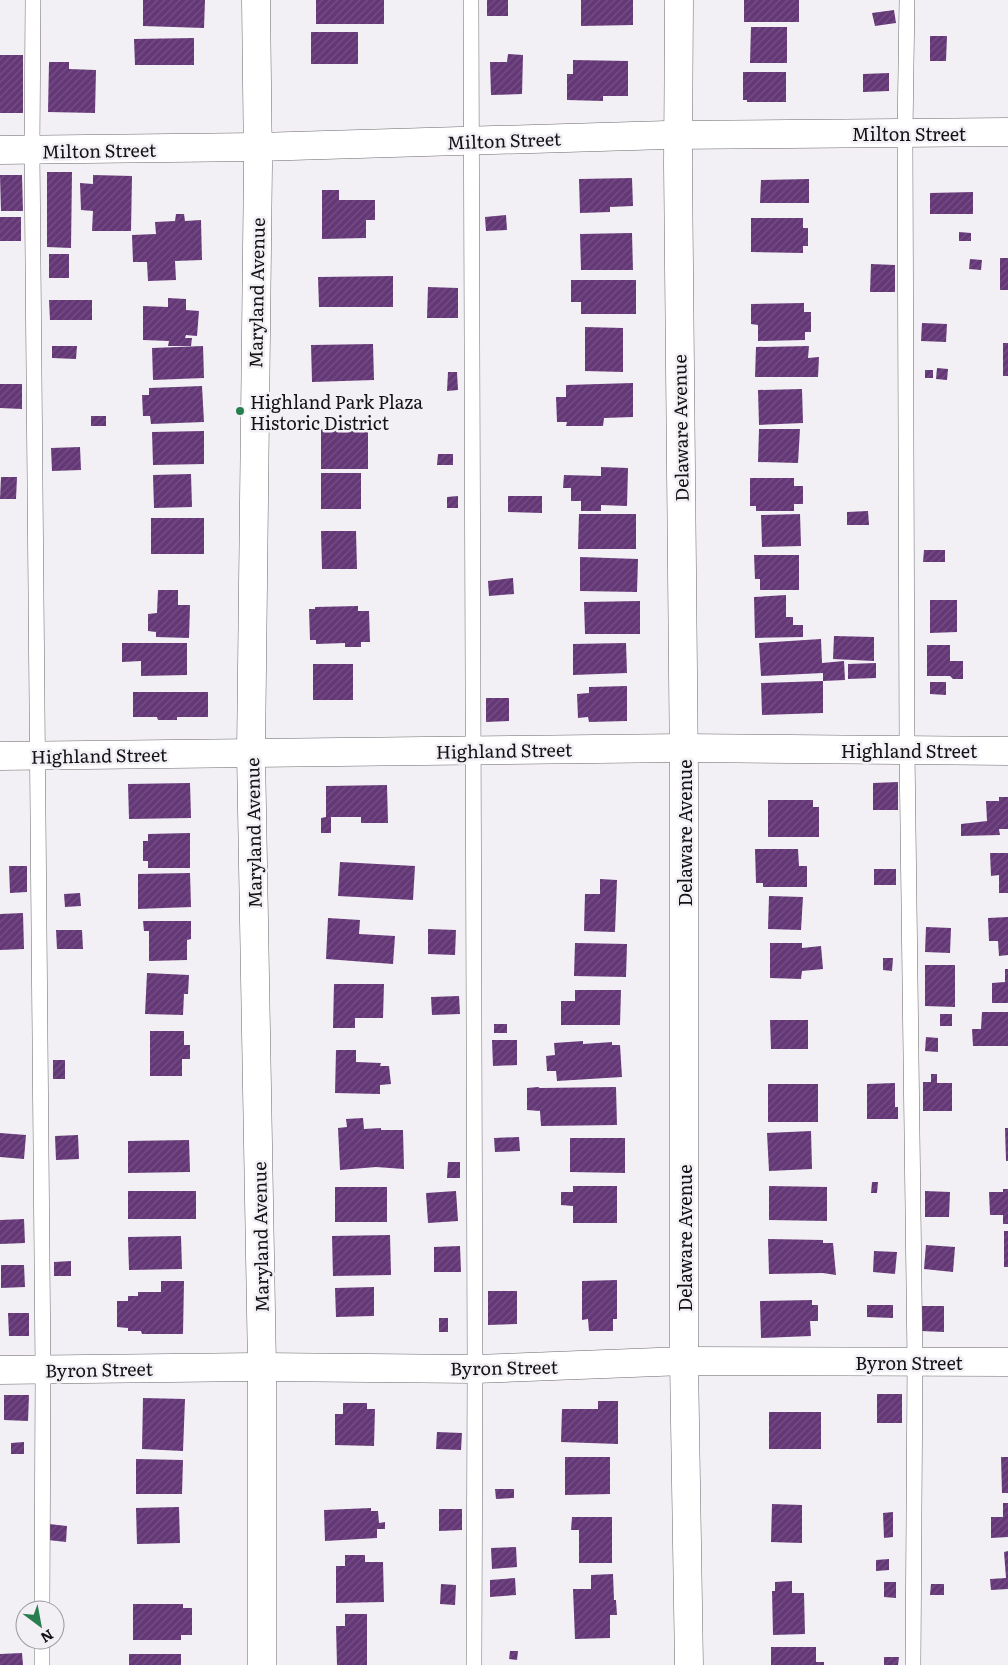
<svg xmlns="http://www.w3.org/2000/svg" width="1008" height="1665" font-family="Literata,serif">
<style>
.building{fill:url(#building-hatch)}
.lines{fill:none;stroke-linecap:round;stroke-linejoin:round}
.lane-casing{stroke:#6b696c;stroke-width:16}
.street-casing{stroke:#6b696c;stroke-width:29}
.lane{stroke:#fff;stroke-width:15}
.street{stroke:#fff;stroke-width:28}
.poi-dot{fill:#297e50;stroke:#f3f0f5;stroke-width:2}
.labels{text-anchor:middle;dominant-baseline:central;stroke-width:5;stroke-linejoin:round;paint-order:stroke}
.street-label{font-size:18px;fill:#131214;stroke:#f3f0f5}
.poi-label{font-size:18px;fill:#131214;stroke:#f3f0f5;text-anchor:start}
</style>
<defs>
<pattern id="building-hatch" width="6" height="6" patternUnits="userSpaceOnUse" patternTransform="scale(1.25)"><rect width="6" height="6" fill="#643777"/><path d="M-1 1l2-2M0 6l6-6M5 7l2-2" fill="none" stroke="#755184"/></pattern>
</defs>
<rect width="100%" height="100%" fill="#f3f0f5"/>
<g class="building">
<path d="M 143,0 L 205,0 L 204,28 L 143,26 Z"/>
<rect x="316" y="0" width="68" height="24"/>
<rect x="487" y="0" width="21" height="16"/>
<path d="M 581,0 L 633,0 L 633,25 L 581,26 Z"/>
<rect x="744" y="0" width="55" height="22"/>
<path d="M 894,10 L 896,23 L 875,26 L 872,13 Z"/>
<path d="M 751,27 L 787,27 L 787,63 L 750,63 Z"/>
<rect x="311" y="32" width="47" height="32"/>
<path d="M 930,36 L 947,36 L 946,61 L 930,61 Z"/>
<path d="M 194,38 L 194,65 L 135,65 L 134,39 Z"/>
<path d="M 508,54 L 523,55 L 522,94 L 491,95 L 490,62 L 507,62 Z"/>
<rect x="0" y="55" width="23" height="58"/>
<path d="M 573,60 L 628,61 L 628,96 L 603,96 L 603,101 L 567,100 L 567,74 L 573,74 Z"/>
<path d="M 49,62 L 69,62 L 69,69 L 96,70 L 95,113 L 48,112 Z"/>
<path d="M 743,72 L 786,72 L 786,102 L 747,102 L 747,100 L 743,100 Z"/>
<path d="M 889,73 L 889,91 L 863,92 L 863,74 Z"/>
<path d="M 47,172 L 72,172 L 71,248 L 47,247 Z"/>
<path d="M 0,175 L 22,175 L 23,211 L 1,211 Z"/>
<path d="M 93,175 L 132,176 L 131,231 L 92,231 L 93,211 L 81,210 L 80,183 L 93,184 Z"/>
<path d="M 632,178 L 633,206 L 610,207 L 610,212 L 580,213 L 579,179 Z"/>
<path d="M 809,179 L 809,203 L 760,203 L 761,180 Z"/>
<path d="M 322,190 L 339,190 L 339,200 L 375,200 L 375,220 L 366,220 L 366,238 L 322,239 Z"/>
<path d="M 973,192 L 973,214 L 930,214 L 930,193 Z"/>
<path d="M 176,214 L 184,214 L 185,221 L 201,220 L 202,260 L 175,261 L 176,280 L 148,281 L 147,262 L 133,262 L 132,235 L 156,234 L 155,222 L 175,221 Z"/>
<path d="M 506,215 L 507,230 L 486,231 L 485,217 Z"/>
<rect x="0" y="217" width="21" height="24"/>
<path d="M 751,218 L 803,218 L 803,228 L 808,228 L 808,246 L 803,246 L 803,253 L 751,252 Z"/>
<path d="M 959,232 L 971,233 L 971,241 L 959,241 Z"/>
<path d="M 632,233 L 633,270 L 581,270 L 580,234 Z"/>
<rect x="49" y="254" width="20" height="24"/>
<rect x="1000" y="258" width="8" height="32"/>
<path d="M 970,259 L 982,260 L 981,270 L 969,269 Z"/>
<path d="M 871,264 L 895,265 L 895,292 L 870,292 Z"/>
<path d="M 393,276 L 393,307 L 319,307 L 318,277 Z"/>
<path d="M 571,280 L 636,280 L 636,314 L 581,314 L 581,302 L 571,302 Z"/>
<path d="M 428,287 L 458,288 L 458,318 L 427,318 Z"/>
<path d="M 168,298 L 186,299 L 186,310 L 199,311 L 197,336 L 186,335 L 185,338 L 192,338 L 191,346 L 168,346 L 169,341 L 143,340 L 143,306 L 168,307 Z"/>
<path d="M 49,300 L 92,300 L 92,320 L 50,320 Z"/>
<path d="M 804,303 L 804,312 L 811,312 L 811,332 L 805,332 L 805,340 L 758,341 L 758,325 L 751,324 L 751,304 Z"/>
<path d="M 922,323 L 947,324 L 946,342 L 921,341 Z"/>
<path d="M 585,327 L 623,328 L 623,372 L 585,371 Z"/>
<rect x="1003" y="343" width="5" height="33"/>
<path d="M 373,344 L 374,380 L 312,382 L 311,345 Z"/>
<path d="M 52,346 L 77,346 L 76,359 L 52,358 Z"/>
<path d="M 203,346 L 204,378 L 153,380 L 152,348 Z"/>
<path d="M 809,346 L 808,358 L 819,357 L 818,377 L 755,377 L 756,347 Z"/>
<path d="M 937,368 L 948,369 L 947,380 L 936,379 Z"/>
<rect x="925" y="370" width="8" height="8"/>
<path d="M 448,372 L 457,372 L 458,390 L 447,391 Z"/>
<path d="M 633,383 L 633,417 L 604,418 L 603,426 L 566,426 L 567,422 L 557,422 L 556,397 L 566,397 L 566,385 Z"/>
<path d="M 0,384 L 22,384 L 22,409 L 0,408 Z"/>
<path d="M 202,386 L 204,422 L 151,424 L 150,416 L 143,416 L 142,395 L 149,395 L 149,388 Z"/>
<path d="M 802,389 L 803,423 L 759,425 L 758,390 Z"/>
<rect x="91" y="416" width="15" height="10"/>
<path d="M 368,428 L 368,469 L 321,469 L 321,429 Z"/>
<path d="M 759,429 L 800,429 L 798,463 L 758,462 Z"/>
<path d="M 204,431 L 204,464 L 153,465 L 152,432 Z"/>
<path d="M 80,447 L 81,470 L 52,471 L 51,448 Z"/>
<path d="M 438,454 L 453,454 L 453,465 L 437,465 Z"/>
<path d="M 601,467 L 628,468 L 627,506 L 601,505 L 601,511 L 581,511 L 581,501 L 571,501 L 571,488 L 563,488 L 564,475 L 601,476 Z"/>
<rect x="321" y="473" width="40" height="36"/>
<path d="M 191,474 L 192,507 L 154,508 L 153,475 Z"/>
<path d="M 1,477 L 17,477 L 16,499 L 0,499 Z"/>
<path d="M 750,478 L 794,478 L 794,486 L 803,486 L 803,504 L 794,504 L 794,511 L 756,511 L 756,506 L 750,506 Z"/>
<path d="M 458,496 L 458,508 L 447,508 L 447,497 Z"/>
<path d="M 508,496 L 542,496 L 542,513 L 508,512 Z"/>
<path d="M 868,511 L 869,525 L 847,525 L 847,512 Z"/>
<path d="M 579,514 L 636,514 L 636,549 L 578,549 Z"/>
<path d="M 800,514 L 801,546 L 762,547 L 761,515 Z"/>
<rect x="151" y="518" width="53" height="36"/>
<path d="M 321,531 L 356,531 L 357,569 L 322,569 Z"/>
<path d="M 924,550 L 945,550 L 945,562 L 923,562 Z"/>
<path d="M 754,555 L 799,555 L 799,590 L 760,590 L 760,579 L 755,579 Z"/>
<path d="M 580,557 L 638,559 L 637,592 L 580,591 Z"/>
<path d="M 513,578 L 514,594 L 489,596 L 488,581 Z"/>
<path d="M 158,590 L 178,590 L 178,605 L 190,605 L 189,638 L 156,637 L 156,632 L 148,631 L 148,614 L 157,613 Z"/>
<path d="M 786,595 L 786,617 L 793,617 L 793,625 L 803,625 L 803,637 L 755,638 L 754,597 Z"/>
<path d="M 930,600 L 957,600 L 957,632 L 930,633 Z"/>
<path d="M 640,601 L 640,634 L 585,634 L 584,602 Z"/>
<path d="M 358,606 L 358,611 L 369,611 L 370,642 L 361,642 L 361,647 L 345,647 L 345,643 L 316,644 L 316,640 L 310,640 L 309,609 L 315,609 L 315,607 Z"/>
<path d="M 834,636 L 874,637 L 874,661 L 833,659 Z"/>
<path d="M 821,639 L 822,663 L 844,661 L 845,680 L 823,681 L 823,673 L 761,676 L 759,643 Z"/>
<path d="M 122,643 L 187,643 L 187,675 L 141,676 L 141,661 L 122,662 Z"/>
<path d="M 626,643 L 627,673 L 573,675 L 573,644 Z"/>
<path d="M 927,645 L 950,645 L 950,661 L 963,661 L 963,679 L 953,679 L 950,676 L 927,676 Z"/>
<path d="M 876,663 L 876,678 L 848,679 L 848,664 Z"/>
<rect x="313" y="664" width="40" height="36"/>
<path d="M 823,681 L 823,713 L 762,715 L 761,683 Z"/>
<path d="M 930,682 L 946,682 L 946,695 L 930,694 Z"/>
<path d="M 627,686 L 627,721 L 589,722 L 588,717 L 578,718 L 577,694 L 589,693 L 589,687 Z"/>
<path d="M 133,692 L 208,692 L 208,717 L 177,717 L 177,720 L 158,720 L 157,717 L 133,717 Z"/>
<path d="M 486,698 L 509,698 L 509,721 L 486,722 Z"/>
<path d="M 898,782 L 898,810 L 873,810 L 873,783 Z"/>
<path d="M 190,783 L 191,818 L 129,819 L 128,784 Z"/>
<path d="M 387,785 L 388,823 L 361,823 L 361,817 L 331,817 L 331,833 L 321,833 L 321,818 L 326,817 L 326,786 Z"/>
<path d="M 999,797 L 1008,797 L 1008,829 L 999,829 L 1000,835 L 961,836 L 961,824 L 987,821 L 986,801 L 999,801 Z"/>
<path d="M 768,800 L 813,800 L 813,807 L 819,807 L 819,837 L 768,837 Z"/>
<path d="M 190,833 L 190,868 L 148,868 L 148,861 L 143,861 L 143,841 L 148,841 L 148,834 Z"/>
<path d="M 755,849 L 798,849 L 799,866 L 807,866 L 807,887 L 763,887 L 763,883 L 756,883 Z"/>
<path d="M 990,853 L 1008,853 L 1008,893 L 999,893 L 999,875 L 991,876 Z"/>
<path d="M 340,862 L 415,866 L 413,900 L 338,896 Z"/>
<path d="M 9,866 L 27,866 L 27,892 L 10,893 Z"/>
<rect x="874" y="869" width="22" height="16"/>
<path d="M 190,873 L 191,907 L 138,909 L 138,874 Z"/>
<path d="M 600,879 L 617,880 L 615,932 L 584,931 L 585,894 L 600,894 Z"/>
<path d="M 80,893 L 81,906 L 65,907 L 64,894 Z"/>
<path d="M 769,896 L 803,897 L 801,930 L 768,929 Z"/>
<path d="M 23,913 L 24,949 L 0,950 L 0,914 Z"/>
<path d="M 1008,917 L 1008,955 L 999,956 L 998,941 L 989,941 L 988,918 Z"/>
<path d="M 328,918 L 360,920 L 359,934 L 395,936 L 393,964 L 326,959 Z"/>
<path d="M 143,921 L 191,921 L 191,939 L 187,940 L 187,960 L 149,961 L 149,931 L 144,931 Z"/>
<path d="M 926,927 L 951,928 L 950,953 L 925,952 Z"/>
<path d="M 428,929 L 456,930 L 455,955 L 428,954 Z"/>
<path d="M 56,930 L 82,930 L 83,949 L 57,949 Z"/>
<path d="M 575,943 L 627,944 L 626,977 L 574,976 Z"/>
<path d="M 770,943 L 802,943 L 802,948 L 821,946 L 823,969 L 802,971 L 801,979 L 770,978 Z"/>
<path d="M 883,958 L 893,958 L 892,971 L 883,970 Z"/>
<path d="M 925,965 L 955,965 L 955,1007 L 925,1006 Z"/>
<path d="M 1005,969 L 1008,969 L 1008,1003 L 992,1003 L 992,983 L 1005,982 Z"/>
<path d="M 147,973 L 189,975 L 188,994 L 184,994 L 183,1015 L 145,1014 Z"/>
<path d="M 334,984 L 384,984 L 383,1018 L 355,1018 L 355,1028 L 333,1028 Z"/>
<path d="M 575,990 L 621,990 L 620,1025 L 561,1025 L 561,1001 L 575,1001 Z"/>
<path d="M 459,996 L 460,1014 L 432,1015 L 431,997 Z"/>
<path d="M 982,1012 L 1008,1012 L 1008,1046 L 973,1046 L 972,1029 L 981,1029 Z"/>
<rect x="940" y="1014" width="12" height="12"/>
<path d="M 770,1020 L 808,1020 L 808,1049 L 771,1049 Z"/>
<rect x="494" y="1024" width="13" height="9"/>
<path d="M 150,1031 L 184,1031 L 184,1045 L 190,1045 L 190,1059 L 182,1059 L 182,1076 L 150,1076 Z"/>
<path d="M 926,1037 L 938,1038 L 938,1052 L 925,1051 Z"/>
<path d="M 492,1040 L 517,1040 L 517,1065 L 493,1066 Z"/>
<path d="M 583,1041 L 583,1044 L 612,1042 L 612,1045 L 620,1045 L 622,1077 L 557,1081 L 556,1071 L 547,1071 L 546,1056 L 555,1055 L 554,1043 Z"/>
<path d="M 336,1050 L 356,1050 L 356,1062 L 381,1063 L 380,1066 L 389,1066 L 391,1084 L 380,1085 L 380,1094 L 335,1093 Z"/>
<rect x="53" y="1060" width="12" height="19"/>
<path d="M 931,1074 L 937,1074 L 937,1083 L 952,1083 L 952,1111 L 923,1111 L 923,1082 L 931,1082 Z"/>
<path d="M 895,1083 L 895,1107 L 898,1107 L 898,1119 L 867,1119 L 867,1084 Z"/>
<rect x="768" y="1084" width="50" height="38"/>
<path d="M 538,1087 L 540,1088 L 616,1087 L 617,1125 L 541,1126 L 540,1111 L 527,1110 L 527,1088 Z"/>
<path d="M 363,1118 L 364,1129 L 381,1128 L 381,1130 L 403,1130 L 404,1169 L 376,1167 L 340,1170 L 338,1128 L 347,1127 L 346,1119 Z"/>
<path d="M 1005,1128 L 1008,1128 L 1008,1161 L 1006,1161 Z"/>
<path d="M 811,1131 L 812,1169 L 769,1171 L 767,1133 Z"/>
<path d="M 0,1133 L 26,1135 L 24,1159 L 0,1157 Z"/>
<path d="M 78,1135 L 79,1159 L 56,1160 L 55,1136 Z"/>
<path d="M 519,1137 L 520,1151 L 495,1152 L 494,1138 Z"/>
<path d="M 570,1138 L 625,1138 L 625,1173 L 570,1172 Z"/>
<path d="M 189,1140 L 190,1172 L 128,1173 L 128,1141 Z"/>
<path d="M 448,1162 L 460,1162 L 460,1178 L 447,1178 Z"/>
<path d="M 872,1182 L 878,1182 L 877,1193 L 871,1193 Z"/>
<path d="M 573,1186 L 617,1186 L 617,1223 L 573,1223 L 573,1206 L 561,1205 L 561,1192 L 573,1192 Z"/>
<path d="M 769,1186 L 827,1187 L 827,1221 L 769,1220 Z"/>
<rect x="335" y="1187" width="52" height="35"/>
<path d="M 1003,1189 L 1008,1189 L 1008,1224 L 1003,1224 L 1003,1215 L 990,1215 L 989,1192 L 1003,1192 Z"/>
<rect x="128" y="1191" width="68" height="28"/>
<path d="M 456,1191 L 458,1221 L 428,1223 L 426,1193 Z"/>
<path d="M 925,1191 L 950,1192 L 949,1217 L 925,1217 Z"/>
<path d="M 24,1219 L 25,1243 L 0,1244 L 0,1220 Z"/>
<rect x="1004" y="1231" width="4" height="36"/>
<path d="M 390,1235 L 391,1275 L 333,1276 L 332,1236 Z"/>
<path d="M 181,1236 L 182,1269 L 129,1270 L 128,1237 Z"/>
<path d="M 768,1239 L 823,1240 L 823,1243 L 833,1243 L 836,1275 L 823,1273 L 769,1274 Z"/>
<path d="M 926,1245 L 955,1247 L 953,1272 L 924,1269 Z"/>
<path d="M 460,1246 L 461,1272 L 434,1272 L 434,1247 Z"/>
<path d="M 874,1251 L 897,1252 L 895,1274 L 873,1272 Z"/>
<path d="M 71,1261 L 71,1276 L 54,1276 L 54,1262 Z"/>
<path d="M 1,1265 L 24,1265 L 25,1287 L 1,1288 Z"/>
<path d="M 617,1280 L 617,1319 L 613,1319 L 613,1331 L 589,1331 L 588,1319 L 582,1320 L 582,1281 Z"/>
<path d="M 161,1281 L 184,1281 L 183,1334 L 142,1334 L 141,1331 L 128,1331 L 128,1328 L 117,1327 L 117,1301 L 128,1301 L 128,1296 L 138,1296 L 138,1292 L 161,1292 Z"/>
<path d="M 374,1287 L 374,1316 L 336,1317 L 335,1288 Z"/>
<path d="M 488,1291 L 517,1291 L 517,1324 L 488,1325 Z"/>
<path d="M 812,1300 L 812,1305 L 818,1305 L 818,1321 L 810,1321 L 811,1336 L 761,1338 L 760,1301 Z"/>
<path d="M 867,1305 L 893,1305 L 893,1318 L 867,1317 Z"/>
<path d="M 922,1306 L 944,1306 L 944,1332 L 921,1331 Z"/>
<path d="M 8,1313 L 29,1313 L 29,1336 L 9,1336 Z"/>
<rect x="439" y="1318" width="9" height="14"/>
<rect x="877" y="1394" width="25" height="29"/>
<path d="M 4,1395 L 29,1395 L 28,1421 L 4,1420 Z"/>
<path d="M 143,1398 L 185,1399 L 183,1451 L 142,1449 Z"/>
<path d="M 598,1401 L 618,1401 L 618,1444 L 561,1442 L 562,1409 L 598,1409 Z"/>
<path d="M 343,1403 L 367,1403 L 367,1409 L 375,1409 L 374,1446 L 335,1445 L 335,1414 L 343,1414 Z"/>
<rect x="769" y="1412" width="52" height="37"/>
<path d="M 437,1432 L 462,1433 L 461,1450 L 436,1449 Z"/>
<path d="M 24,1442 L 24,1454 L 11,1454 L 11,1443 Z"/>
<path d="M 565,1457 L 610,1457 L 610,1494 L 565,1495 Z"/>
<path d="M 1001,1457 L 1008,1457 L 1008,1493 L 1002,1493 Z"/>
<path d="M 136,1459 L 183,1460 L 182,1494 L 136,1494 Z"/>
<path d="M 495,1489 L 514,1489 L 514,1498 L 496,1499 Z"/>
<path d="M 1003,1503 L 1008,1503 L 1008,1537 L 991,1538 L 991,1517 L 1003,1517 Z"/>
<path d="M 772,1504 L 802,1505 L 802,1543 L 771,1542 Z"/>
<path d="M 179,1507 L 180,1543 L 137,1544 L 136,1508 Z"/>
<path d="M 371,1508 L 371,1511 L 378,1511 L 379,1523 L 385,1522 L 385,1529 L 377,1529 L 377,1538 L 325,1541 L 324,1510 Z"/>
<path d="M 439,1509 L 462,1509 L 462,1530 L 439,1531 Z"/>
<path d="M 893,1512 L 893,1537 L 884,1538 L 883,1513 Z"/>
<path d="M 572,1517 L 612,1517 L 612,1563 L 579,1563 L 579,1530 L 571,1530 Z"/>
<path d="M 49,1524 L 67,1526 L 66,1542 L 48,1540 Z"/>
<path d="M 516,1547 L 517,1567 L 492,1569 L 491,1548 Z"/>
<path d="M 1008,1551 L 1008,1589 L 991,1590 L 990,1579 L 1006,1578 L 1004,1552 Z"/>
<path d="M 345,1555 L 365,1555 L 365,1562 L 383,1562 L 384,1602 L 336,1603 L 336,1566 L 345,1566 Z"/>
<path d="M 889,1559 L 889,1570 L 876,1571 L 876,1560 Z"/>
<path d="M 613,1574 L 614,1600 L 616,1600 L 617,1615 L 610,1615 L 610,1638 L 575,1639 L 573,1589 L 591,1589 L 591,1575 Z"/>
<path d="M 515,1578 L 516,1595 L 490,1597 L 490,1580 Z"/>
<path d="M 792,1581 L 792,1593 L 804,1593 L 805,1634 L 773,1635 L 772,1591 L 775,1591 L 775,1582 Z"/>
<path d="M 884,1582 L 896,1582 L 896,1598 L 884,1597 Z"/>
<path d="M 441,1584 L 456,1585 L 455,1605 L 440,1604 Z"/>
<path d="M 931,1584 L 944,1584 L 944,1595 L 930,1595 Z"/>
<path d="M 133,1604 L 183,1604 L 183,1608 L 192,1608 L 192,1635 L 181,1635 L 181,1640 L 133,1640 Z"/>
<path d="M 345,1614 L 367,1614 L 367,1665 L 337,1665 L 336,1626 L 345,1626 Z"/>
<path d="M 771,1647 L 816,1647 L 816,1662 L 824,1662 L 824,1665 L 771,1665 Z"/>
<path d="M 510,1651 L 518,1651 L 517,1660 L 509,1659 Z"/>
<path d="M 22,1653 L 23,1665 L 0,1665 L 0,1654 Z"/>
<rect x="129" y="1654" width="52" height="11"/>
<path d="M 884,1657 L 899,1657 L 898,1665 L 884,1665 Z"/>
</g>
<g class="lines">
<g class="lane-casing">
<g id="lane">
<path d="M 33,0 L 32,151 L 43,1370 L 42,1610"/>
<path d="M 471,0 L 475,1369 L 474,1665"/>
<path d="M 907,0 L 905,133 L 907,750 L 915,1362 L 913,1665"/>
<path d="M 42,1665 L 42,1640"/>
</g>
</g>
<g class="street-casing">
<g id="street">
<path d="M 256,0 L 258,165 L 251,753 L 262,1367 L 262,1665"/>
<path d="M 679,0 L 678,165 L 684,774 L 684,1361 L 689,1665"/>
<path d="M 0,150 L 258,147 L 667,135 L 1008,132"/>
<path d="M 0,756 L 683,748 L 1008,751"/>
<path d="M 0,1370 L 262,1367 L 475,1369 L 684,1361 L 1008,1362"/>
</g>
</g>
<use href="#lane" class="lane"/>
<use href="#street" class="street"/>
</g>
<circle class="poi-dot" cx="240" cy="411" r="5"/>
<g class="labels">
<g class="street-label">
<text x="909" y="133">Milton Street</text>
<text transform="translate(504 140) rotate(-2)">Milton Street</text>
<text transform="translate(99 150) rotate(-1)">Milton Street</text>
<text transform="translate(256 293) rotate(-89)">Maryland Avenue</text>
<text transform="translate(680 428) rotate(-91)">Delaware Avenue</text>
<text transform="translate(504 750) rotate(-1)">Highland Street</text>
<text x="909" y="750">Highland Street</text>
<text transform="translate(99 755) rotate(-1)">Highland Street</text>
<text transform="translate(253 833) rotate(-91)">Maryland Avenue</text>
<text transform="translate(684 833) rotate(-90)">Delaware Avenue</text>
<text transform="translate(260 1237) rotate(-91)">Maryland Avenue</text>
<text transform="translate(684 1238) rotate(-90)">Delaware Avenue</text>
<text x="909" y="1362">Byron Street</text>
<text transform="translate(504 1367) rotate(-1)">Byron Street</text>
<text transform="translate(99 1369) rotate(-1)">Byron Street</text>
</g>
<g class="poi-label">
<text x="250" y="401">Highland Park Plaza<tspan x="250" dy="21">Historic District</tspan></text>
</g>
</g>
<g transform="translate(40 1625) rotate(148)"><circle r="24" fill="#f3f0f5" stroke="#99979b"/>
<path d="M0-4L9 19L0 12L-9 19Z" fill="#297e50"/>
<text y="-8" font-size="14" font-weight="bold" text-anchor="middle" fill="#131214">N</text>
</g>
</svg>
